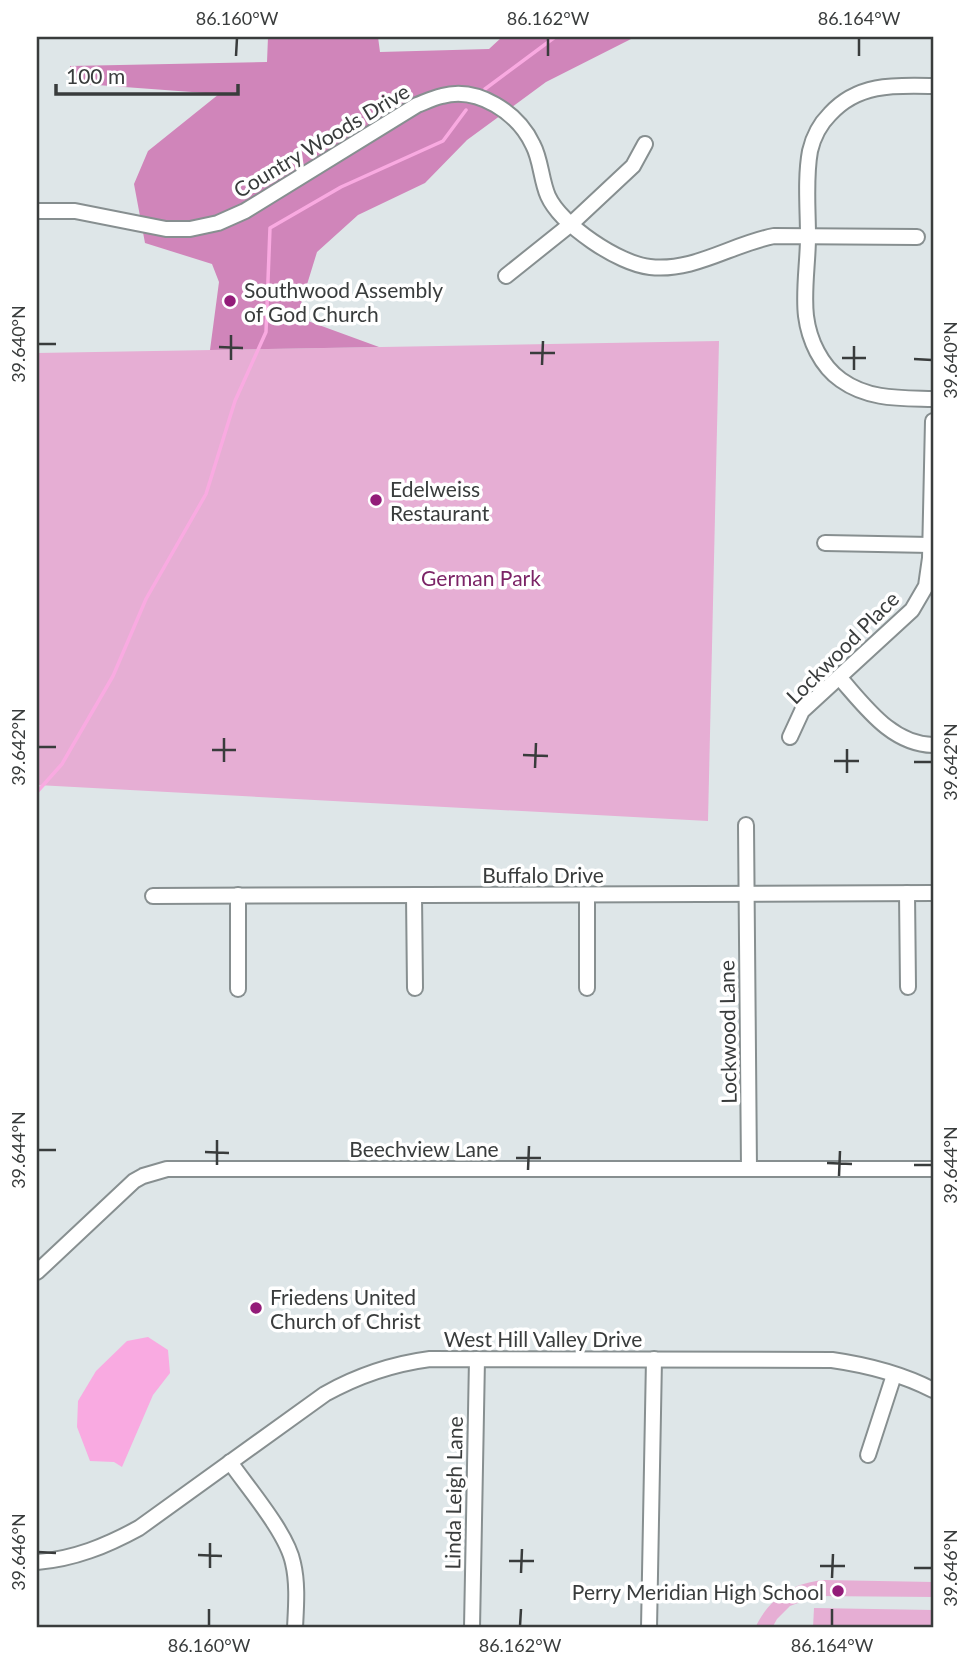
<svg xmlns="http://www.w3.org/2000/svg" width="970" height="1665" font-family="Lato,sans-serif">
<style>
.green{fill:#e6aed4}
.forest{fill:#d085ba}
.water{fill:#f9aae1}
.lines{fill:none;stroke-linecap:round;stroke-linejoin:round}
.stream{stroke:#f9aae1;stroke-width:3.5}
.street-casing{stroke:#878f90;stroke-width:18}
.street{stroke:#fff;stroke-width:14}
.ticks{fill:none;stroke:#393c3c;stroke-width:2.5}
.poi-dot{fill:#931c79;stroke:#fff;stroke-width:2.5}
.labels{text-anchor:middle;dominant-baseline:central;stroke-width:7;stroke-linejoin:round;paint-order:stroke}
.street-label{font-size:21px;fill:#393c3c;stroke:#fff}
.poi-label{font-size:21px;fill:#393c3c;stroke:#fff;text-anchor:start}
.park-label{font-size:21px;fill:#7c2467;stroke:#fff}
.neatline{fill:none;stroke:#393c3c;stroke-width:2.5}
.ticks-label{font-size:18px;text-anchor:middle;fill:#393c3c}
</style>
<rect width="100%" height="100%" fill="#dee6e8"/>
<g class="green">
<path d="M 719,341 L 708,821 L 37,785 L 37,353 Z"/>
<path d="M 824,1580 L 933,1582 L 933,1597 L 816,1596 L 790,1606 L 777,1619 L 772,1628 L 755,1628 C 769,1599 791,1583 824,1580 Z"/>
<path d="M 814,1608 L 933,1610 L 933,1628 L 813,1628 Z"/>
</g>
<path class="forest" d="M 268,37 L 378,37 L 380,52 L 489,49 L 502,37 L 635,37 L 546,82 L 467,140 L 425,183 L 358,215 L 317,252 L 297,317 L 379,347 L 210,350 L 219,282 L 212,264 L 145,243 L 134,184 L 148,151 L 219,94 L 70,83 L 70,66 L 267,62 Z"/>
<path class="water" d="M 148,1337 L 168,1350 L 170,1373 L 153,1395 L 122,1467 L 114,1462 L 90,1461 L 77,1427 L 78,1401 L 96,1371 L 127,1341 Z"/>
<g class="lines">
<g class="stream">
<path d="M 485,89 L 555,37"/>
<path d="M 37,792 L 62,764 L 113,676 L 146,599 L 206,494 L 235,401 L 266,332 L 270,228 L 341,187 L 443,141 L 466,110"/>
</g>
<g class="street-casing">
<g id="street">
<path d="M 933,86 C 895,85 858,83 830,114 C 820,124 813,138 810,151 C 805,178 808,209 808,237 C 808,262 803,291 806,316 C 809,340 821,366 841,380 C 869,400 901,398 933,399"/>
<path d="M 37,211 L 75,211 L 166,229 L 190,229 L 218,223 L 245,211 L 417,105 C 425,102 433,98 442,96 C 478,86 518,113 533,145 C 541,160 541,180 548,196 C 561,225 619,264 650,267 C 694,272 732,244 774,236 L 917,237"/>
<path d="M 506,276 L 571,224 L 633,166 L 645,144"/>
<path d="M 825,543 L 931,545"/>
<path d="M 839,677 C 865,706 891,744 933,745"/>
<path d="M 790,737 L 802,711 L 912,610 L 926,586 L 930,558 L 933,421"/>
<path d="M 746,825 L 749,1169"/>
<path d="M 907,893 L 908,987"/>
<path d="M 238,895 L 238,989"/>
<path d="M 414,895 L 415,988"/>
<path d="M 587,895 L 587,988"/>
<path d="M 153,896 L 933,893"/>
<path d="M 37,1272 L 134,1181 L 143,1176 L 167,1169 L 933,1169"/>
<path d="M 868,1455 L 894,1375"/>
<path d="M 230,1462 C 248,1488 287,1533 293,1563 C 298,1584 296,1607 295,1628"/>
<path d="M 37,1562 C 74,1559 106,1546 139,1528 L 325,1394 C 359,1375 392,1364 430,1359 L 832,1360 C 867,1365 902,1374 933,1390"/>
<path d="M 472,1628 L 477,1359"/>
<path d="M 649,1628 L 654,1359"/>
</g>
</g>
<use href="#street" class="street"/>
</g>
<path class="ticks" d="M 236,56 L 237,38M 548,56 L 548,38M 859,56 L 859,38M 38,344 L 56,344M 219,347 L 243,348M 530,353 L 555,353M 842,358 L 866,358M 914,359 L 932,360M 231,360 L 231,335M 542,365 L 543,341M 854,370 L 854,346M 38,747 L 56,747M 212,750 L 236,750M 523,755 L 548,756M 834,761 L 859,761M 224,762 L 224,738M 914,762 L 932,762M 535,768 L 536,743M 847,773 L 847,749M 38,1150 L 56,1150M 205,1152 L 229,1153M 516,1158 L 541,1158M 827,1163 L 852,1164M 217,1165 L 217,1140M 914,1165 L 932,1165M 528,1170 L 529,1146M 839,1176 L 840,1151M 38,1552 L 56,1553M 198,1555 L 222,1556M 509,1561 L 534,1561M 820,1566 L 845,1566M 210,1568 L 210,1543M 914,1568 L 932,1568M 521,1573 L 522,1549M 832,1578 L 833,1554M 209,1626 L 209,1609M 520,1626 L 521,1609M 832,1626 L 832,1609"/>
<g class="poi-dot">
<circle cx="230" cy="301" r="7"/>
<circle cx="376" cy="500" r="7"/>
<circle cx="256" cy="1308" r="7"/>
<circle cx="838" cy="1591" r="7"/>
</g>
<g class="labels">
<g class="street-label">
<text transform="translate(321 140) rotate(-31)">Country Woods Drive</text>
<text transform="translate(842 647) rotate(-45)">Lockwood Place</text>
<text x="543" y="874">Buffalo Drive</text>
<text transform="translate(727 1032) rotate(-91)">Lockwood Lane</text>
<text x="424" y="1148">Beechview Lane</text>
<text x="543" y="1338">West Hill Valley Drive</text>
<text transform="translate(453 1493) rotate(-89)">Linda Leigh Lane</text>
</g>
<g class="poi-label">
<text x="244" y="289">Southwood Assembly<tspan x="244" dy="24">of God Church</tspan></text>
<text x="390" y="488">Edelweiss<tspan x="390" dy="24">Restaurant</tspan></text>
<text x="270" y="1296">Friedens United<tspan x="270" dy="24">Church of Christ</tspan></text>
<text x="824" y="1591" text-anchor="end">Perry Meridian High School</text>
</g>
<g class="park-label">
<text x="481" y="577">German Park</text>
</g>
</g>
<rect width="970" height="1665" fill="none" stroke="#ffffff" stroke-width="77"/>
<path d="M56 84v10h182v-10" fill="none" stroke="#393c3c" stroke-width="3.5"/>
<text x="66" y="84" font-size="21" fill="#393c3c" stroke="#ffffff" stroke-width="5" paint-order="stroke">100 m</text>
<rect x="38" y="38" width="894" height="1588" class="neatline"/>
<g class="ticks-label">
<text x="237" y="25">86.160°W</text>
<text x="548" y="25">86.162°W</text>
<text x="859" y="25">86.164°W</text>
<text transform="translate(19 344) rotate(-90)" y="6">39.640°N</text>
<text transform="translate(951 360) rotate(-90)" y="6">39.640°N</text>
<text transform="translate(19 747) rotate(-90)" y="6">39.642°N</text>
<text transform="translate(951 762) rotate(-90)" y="6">39.642°N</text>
<text transform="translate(19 1150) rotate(-90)" y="6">39.644°N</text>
<text transform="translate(951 1165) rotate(-90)" y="6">39.644°N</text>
<text transform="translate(19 1552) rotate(-90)" y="6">39.646°N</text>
<text transform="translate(951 1568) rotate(-90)" y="6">39.646°N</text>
<text x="209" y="1652">86.160°W</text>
<text x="520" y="1652">86.162°W</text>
<text x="832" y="1652">86.164°W</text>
</g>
</svg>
